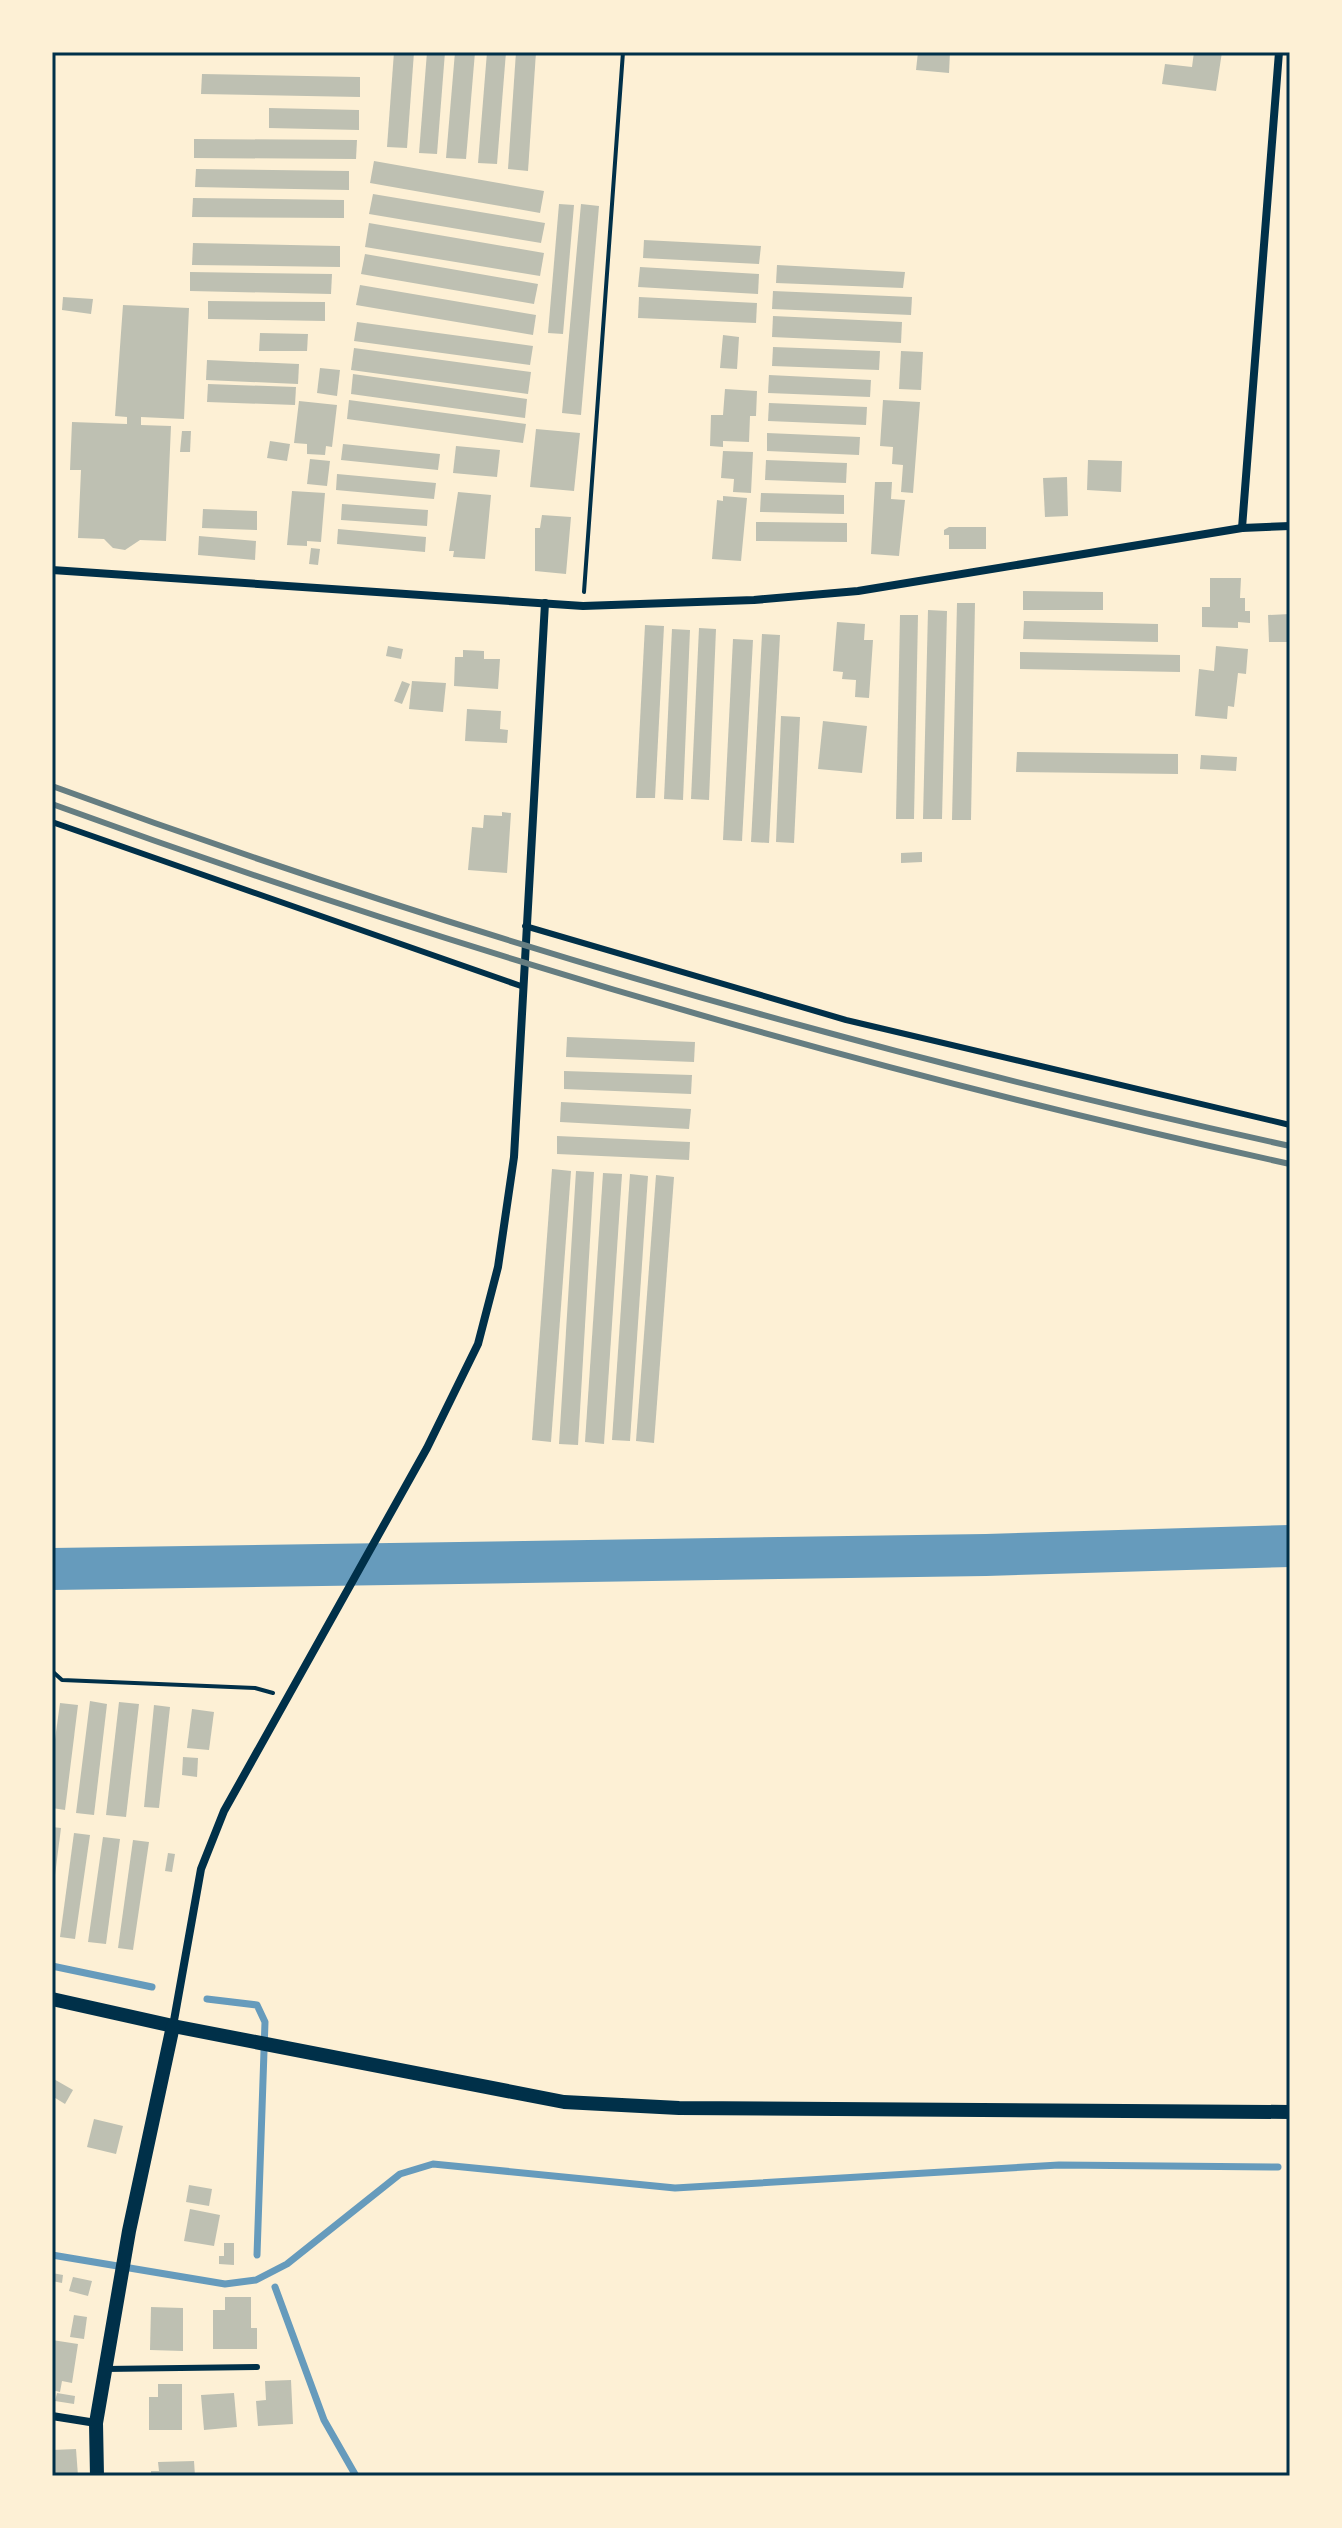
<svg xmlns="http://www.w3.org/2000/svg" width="1342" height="2528" font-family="Lato,sans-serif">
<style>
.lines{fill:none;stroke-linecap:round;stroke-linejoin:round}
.stream{stroke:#669bbc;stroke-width:7}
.river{stroke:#669bbc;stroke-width:42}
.building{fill:#bec0b2}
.path{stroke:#003049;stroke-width:4}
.service{stroke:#003049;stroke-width:6}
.minor{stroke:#003049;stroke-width:8}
.tertiary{stroke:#003049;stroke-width:14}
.rail{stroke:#657d81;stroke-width:6}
.neatline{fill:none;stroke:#003049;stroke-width:3}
</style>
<rect width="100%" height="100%" fill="#fdf0d5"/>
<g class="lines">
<g class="stream">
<path d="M 52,1966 L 152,1987"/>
<path d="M 207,1999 L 257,2005 L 265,2022 L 257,2255"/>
<path d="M 52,2255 L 225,2284 L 256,2280 L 287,2264 L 400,2174 L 433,2164 L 675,2188 L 1059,2165 L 1278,2167"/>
<path d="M 275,2287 L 324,2420 L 356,2476"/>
</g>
<path class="river" d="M 52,1569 L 986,1555 L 1290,1546"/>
</g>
<g class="building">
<path d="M 394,52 L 414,52 L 407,148 L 387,147 Z"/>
<path d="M 427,52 L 445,52 L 437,154 L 419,153 Z"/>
<path d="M 455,52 L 475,52 L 466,159 L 446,158 Z"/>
<path d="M 487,52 L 506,52 L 497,164 L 478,163 Z"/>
<path d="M 516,52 L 536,52 L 528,171 L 508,169 Z"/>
<path d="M 918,52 L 950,52 L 949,73 L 916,70 Z"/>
<path d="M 1194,52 L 1222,52 L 1216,91 L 1162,84 L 1165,64 L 1192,67 Z"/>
<path d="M 202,74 L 360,77 L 360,97 L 201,94 Z"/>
<path d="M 269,108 L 359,110 L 359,130 L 269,128 Z"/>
<path d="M 194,139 L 357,140 L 356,159 L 194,158 Z"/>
<path d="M 374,161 L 544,191 L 540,213 L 370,183 Z"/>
<path d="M 196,169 L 349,171 L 349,190 L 195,187 Z"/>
<path d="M 373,194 L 545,223 L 541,243 L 369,214 Z"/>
<path d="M 193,198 L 344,200 L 344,218 L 192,217 Z"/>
<path d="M 559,204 L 574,205 L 563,334 L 548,333 Z"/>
<path d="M 581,204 L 599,206 L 581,415 L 562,413 Z"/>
<path d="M 369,223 L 544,253 L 540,276 L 365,247 Z"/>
<path d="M 644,240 L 761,246 L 759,264 L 643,258 Z"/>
<path d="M 193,243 L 340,246 L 340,267 L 192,265 Z"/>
<path d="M 365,254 L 538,284 L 534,304 L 361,274 Z"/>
<path d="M 777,265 L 905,272 L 903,288 L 776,283 Z"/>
<path d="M 640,267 L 759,274 L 758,294 L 638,287 Z"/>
<path d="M 190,272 L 332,274 L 331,294 L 190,291 Z"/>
<path d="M 360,285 L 536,315 L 533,335 L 356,305 Z"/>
<path d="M 773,291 L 912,297 L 911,315 L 772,309 Z"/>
<path d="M 63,297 L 93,299 L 91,314 L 62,310 Z"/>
<path d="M 639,297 L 757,303 L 756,323 L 638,318 Z"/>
<path d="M 208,301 L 325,302 L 325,321 L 208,319 Z"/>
<path d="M 123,305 L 189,308 L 184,419 L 141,417 L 141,425 L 171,426 L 166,541 L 140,540 L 125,550 L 113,548 L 104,539 L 78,538 L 81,470 L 70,470 L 72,422 L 127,424 L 127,417 L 115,416 Z"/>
<path d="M 773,316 L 902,322 L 901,343 L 772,337 Z"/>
<path d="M 357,322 L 533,346 L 530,365 L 354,341 Z"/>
<path d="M 260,333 L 308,334 L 307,351 L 259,351 Z"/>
<path d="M 723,335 L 739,337 L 737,369 L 720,368 Z"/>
<path d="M 773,347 L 880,351 L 879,370 L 772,366 Z"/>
<path d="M 354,348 L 531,372 L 528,394 L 351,370 Z"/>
<path d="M 901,351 L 923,352 L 921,390 L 899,389 Z"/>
<path d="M 207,360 L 299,364 L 298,384 L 206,380 Z"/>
<path d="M 320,368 L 340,370 L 337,396 L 317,393 Z"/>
<path d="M 353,374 L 527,399 L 525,418 L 351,394 Z"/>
<path d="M 769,375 L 871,380 L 870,397 L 768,393 Z"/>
<path d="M 208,384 L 296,387 L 295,405 L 207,402 Z"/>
<path d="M 725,389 L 757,391 L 756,416 L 750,416 L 749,442 L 723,441 L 723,447 L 710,446 L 711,415 L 723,415 Z"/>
<path d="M 349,400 L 526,424 L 523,443 L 347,419 Z"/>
<path d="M 883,400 L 920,402 L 913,493 L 901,492 L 903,465 L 892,464 L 893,447 L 880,446 Z"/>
<path d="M 299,401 L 337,405 L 332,447 L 326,446 L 325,455 L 307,454 L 307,444 L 294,443 Z"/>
<path d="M 769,403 L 867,407 L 866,425 L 768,421 Z"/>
<path d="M 536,429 L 580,433 L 574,491 L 530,487 Z"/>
<path d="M 182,431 L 191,431 L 190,452 L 180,452 Z"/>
<path d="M 767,433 L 860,437 L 859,455 L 767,451 Z"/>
<path d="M 270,441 L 290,444 L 287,461 L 267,458 Z"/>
<path d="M 343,444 L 440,454 L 438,470 L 341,460 Z"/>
<path d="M 456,446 L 500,450 L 497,477 L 453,473 Z"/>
<path d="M 723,451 L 753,452 L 751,493 L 733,492 L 734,479 L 721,478 Z"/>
<path d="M 310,459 L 330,461 L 327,486 L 307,484 Z"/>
<path d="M 766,460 L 847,463 L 846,483 L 765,480 Z"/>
<path d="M 1088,460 L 1122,461 L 1121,492 L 1087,490 Z"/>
<path d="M 337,474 L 436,483 L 434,499 L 336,490 Z"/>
<path d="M 1067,477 L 1068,516 L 1045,517 L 1043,478 Z"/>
<path d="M 875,482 L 892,482 L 891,499 L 905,500 L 899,556 L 871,554 Z"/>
<path d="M 292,491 L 325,493 L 321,542 L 307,541 L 307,546 L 287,545 Z"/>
<path d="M 458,492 L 491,495 L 485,559 L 453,557 L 454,551 L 449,551 Z"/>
<path d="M 761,493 L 844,495 L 844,514 L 760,512 Z"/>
<path d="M 723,496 L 747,498 L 741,561 L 712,559 L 717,500 L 723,501 Z"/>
<path d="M 342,504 L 428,510 L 427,526 L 341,520 Z"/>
<path d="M 203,509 L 257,511 L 257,530 L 202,528 Z"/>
<path d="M 542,515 L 571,517 L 566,574 L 535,571 L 535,528 L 540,528 Z"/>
<path d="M 756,522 L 847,523 L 847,542 L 756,541 Z"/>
<path d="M 949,527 L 986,527 L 986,549 L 949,549 L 949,535 L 944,535 L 944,530 Z"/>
<path d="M 338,529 L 426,537 L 425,552 L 337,544 Z"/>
<path d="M 199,536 L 256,541 L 255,560 L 198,555 Z"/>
<path d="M 311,548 L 320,549 L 318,565 L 309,564 Z"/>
<path d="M 1210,578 L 1241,578 L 1240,598 L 1245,598 L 1245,611 L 1250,611 L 1250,623 L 1238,622 L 1238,628 L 1202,627 L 1202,607 L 1210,607 Z"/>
<path d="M 1023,591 L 1103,592 L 1103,610 L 1023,610 Z"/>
<path d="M 957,603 L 975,603 L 971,820 L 952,820 Z"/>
<path d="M 928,610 L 947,611 L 942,819 L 923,819 Z"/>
<path d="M 1290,614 L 1290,642 L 1269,642 L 1268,615 Z"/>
<path d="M 900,615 L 918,615 L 914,819 L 896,819 Z"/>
<path d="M 1024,621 L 1158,624 L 1158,642 L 1023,639 Z"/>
<path d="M 837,622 L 865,624 L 864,640 L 873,640 L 869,698 L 855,697 L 856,680 L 842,679 L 843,672 L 833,671 Z"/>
<path d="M 645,625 L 664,626 L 655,798 L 636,798 Z"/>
<path d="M 699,628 L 716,629 L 709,800 L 691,799 Z"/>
<path d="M 672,629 L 690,630 L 683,800 L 664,799 Z"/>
<path d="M 762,634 L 780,635 L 769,843 L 751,842 Z"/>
<path d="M 733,639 L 753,640 L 742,841 L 723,840 Z"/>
<path d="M 388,646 L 403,649 L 401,659 L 386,656 Z"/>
<path d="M 1216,646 L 1248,649 L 1246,674 L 1238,673 L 1234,707 L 1228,706 L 1227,719 L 1195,716 L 1199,669 L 1214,671 Z"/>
<path d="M 463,650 L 484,651 L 484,659 L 500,659 L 498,689 L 454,686 L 455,657 L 463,657 Z"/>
<path d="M 1020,652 L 1180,655 L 1180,672 L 1020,669 Z"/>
<path d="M 402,681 L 410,684 L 402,704 L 394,701 Z"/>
<path d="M 412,681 L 446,683 L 443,712 L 409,709 Z"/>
<path d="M 467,709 L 501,711 L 500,729 L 508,730 L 507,743 L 465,741 Z"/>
<path d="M 781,716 L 800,717 L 794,843 L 776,842 Z"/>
<path d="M 823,721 L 867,726 L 862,773 L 818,769 Z"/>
<path d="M 1017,752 L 1178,754 L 1178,774 L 1016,772 Z"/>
<path d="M 1201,755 L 1237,757 L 1236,771 L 1200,769 Z"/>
<path d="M 502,812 L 511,813 L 507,873 L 468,870 L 472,827 L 483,828 L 484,815 L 502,816 Z"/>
<path d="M 922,852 L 922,862 L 901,863 L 901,853 Z"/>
<path d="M 567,1037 L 695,1042 L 694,1062 L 566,1057 Z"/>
<path d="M 564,1071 L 692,1075 L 691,1094 L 564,1089 Z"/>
<path d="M 561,1102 L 691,1109 L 689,1129 L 560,1122 Z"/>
<path d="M 557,1136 L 690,1142 L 689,1160 L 557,1154 Z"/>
<path d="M 552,1169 L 571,1171 L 551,1442 L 532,1440 Z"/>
<path d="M 576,1171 L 594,1172 L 578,1445 L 559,1444 Z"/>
<path d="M 603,1173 L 622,1174 L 604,1444 L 585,1442 Z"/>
<path d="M 630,1174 L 648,1176 L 630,1441 L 612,1440 Z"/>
<path d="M 656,1175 L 674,1177 L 654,1443 L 636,1441 Z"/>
<path d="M 90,1701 L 107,1704 L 94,1815 L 76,1813 Z"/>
<path d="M 119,1702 L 139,1704 L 126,1817 L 106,1815 Z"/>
<path d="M 60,1703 L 78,1705 L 65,1810 L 52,1808 L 52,1761 Z"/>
<path d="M 154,1705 L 170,1707 L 159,1808 L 144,1807 Z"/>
<path d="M 192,1709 L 214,1712 L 209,1750 L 187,1748 Z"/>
<path d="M 183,1757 L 198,1758 L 197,1777 L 182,1775 Z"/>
<path d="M 52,1827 L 61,1828 L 54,1883 L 52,1883 Z"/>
<path d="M 74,1833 L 90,1835 L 75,1939 L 60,1937 Z"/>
<path d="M 103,1837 L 120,1839 L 106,1944 L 88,1942 Z"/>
<path d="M 133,1840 L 149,1842 L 133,1950 L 118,1948 Z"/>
<path d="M 168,1853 L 175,1854 L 172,1872 L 165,1871 Z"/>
<path d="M 52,2078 L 73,2090 L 65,2104 L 52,2096 Z"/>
<path d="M 94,2119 L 123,2126 L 116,2154 L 87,2147 Z"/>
<path d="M 189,2185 L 212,2189 L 209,2206 L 186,2202 Z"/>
<path d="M 190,2209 L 220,2215 L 214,2246 L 184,2241 Z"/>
<path d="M 224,2243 L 234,2243 L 234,2265 L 219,2264 L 219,2256 L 224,2256 Z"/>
<path d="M 52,2273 L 63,2275 L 62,2283 L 52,2281 Z"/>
<path d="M 73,2277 L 92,2281 L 88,2296 L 69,2291 Z"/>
<path d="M 225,2297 L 251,2297 L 251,2328 L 257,2328 L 257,2349 L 213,2349 L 213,2310 L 225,2310 Z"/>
<path d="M 151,2307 L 183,2308 L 183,2351 L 150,2350 Z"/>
<path d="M 74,2315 L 87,2317 L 84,2339 L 70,2337 Z"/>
<path d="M 52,2340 L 78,2344 L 72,2383 L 62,2381 L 60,2392 L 52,2390 Z"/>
<path d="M 291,2380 L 293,2424 L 258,2426 L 256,2401 L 266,2400 L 265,2381 Z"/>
<path d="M 158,2384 L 182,2384 L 182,2430 L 149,2430 L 149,2397 L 158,2397 Z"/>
<path d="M 57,2393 L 75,2396 L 74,2404 L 55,2401 Z"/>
<path d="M 234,2393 L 237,2427 L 204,2430 L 201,2395 Z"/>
<path d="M 76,2449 L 78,2476 L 52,2476 L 52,2450 Z"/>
<path d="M 194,2461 L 195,2476 L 151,2476 L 151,2471 L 159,2471 L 158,2462 Z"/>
</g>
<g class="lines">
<g class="path">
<path d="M 584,592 L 623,52"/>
<path d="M 52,1671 L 62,1680 L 255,1688 L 273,1693"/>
</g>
<g class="service">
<path d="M 52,822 L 521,986"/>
<path d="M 525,926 L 846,1020 L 1290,1125"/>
<path d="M 105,2369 L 257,2367"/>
</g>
<g class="minor">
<path d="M 1242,528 L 1279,52"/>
<path d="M 52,570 L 583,606 L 754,600 L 858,591 L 1242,528 L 1290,526"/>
<path d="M 173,2026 L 201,1869 L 224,1811 L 427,1448 L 478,1344 L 498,1267 L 514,1157 L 545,603"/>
<path d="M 52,2416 L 96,2423"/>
</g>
<g class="tertiary">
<path d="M 52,1999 L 173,2026 L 564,2102 L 679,2108 L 1290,2112"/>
<path d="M 97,2476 L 96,2423 L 129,2231 L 173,2026"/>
</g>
<g class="rail">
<path d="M 52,786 C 455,934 871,1054 1290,1146"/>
<path d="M 52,804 C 455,951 871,1072 1290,1164"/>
</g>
</g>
<rect width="1342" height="2528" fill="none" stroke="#fdf0d5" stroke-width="108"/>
<rect x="54" y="54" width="1234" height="2420" class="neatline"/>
</svg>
